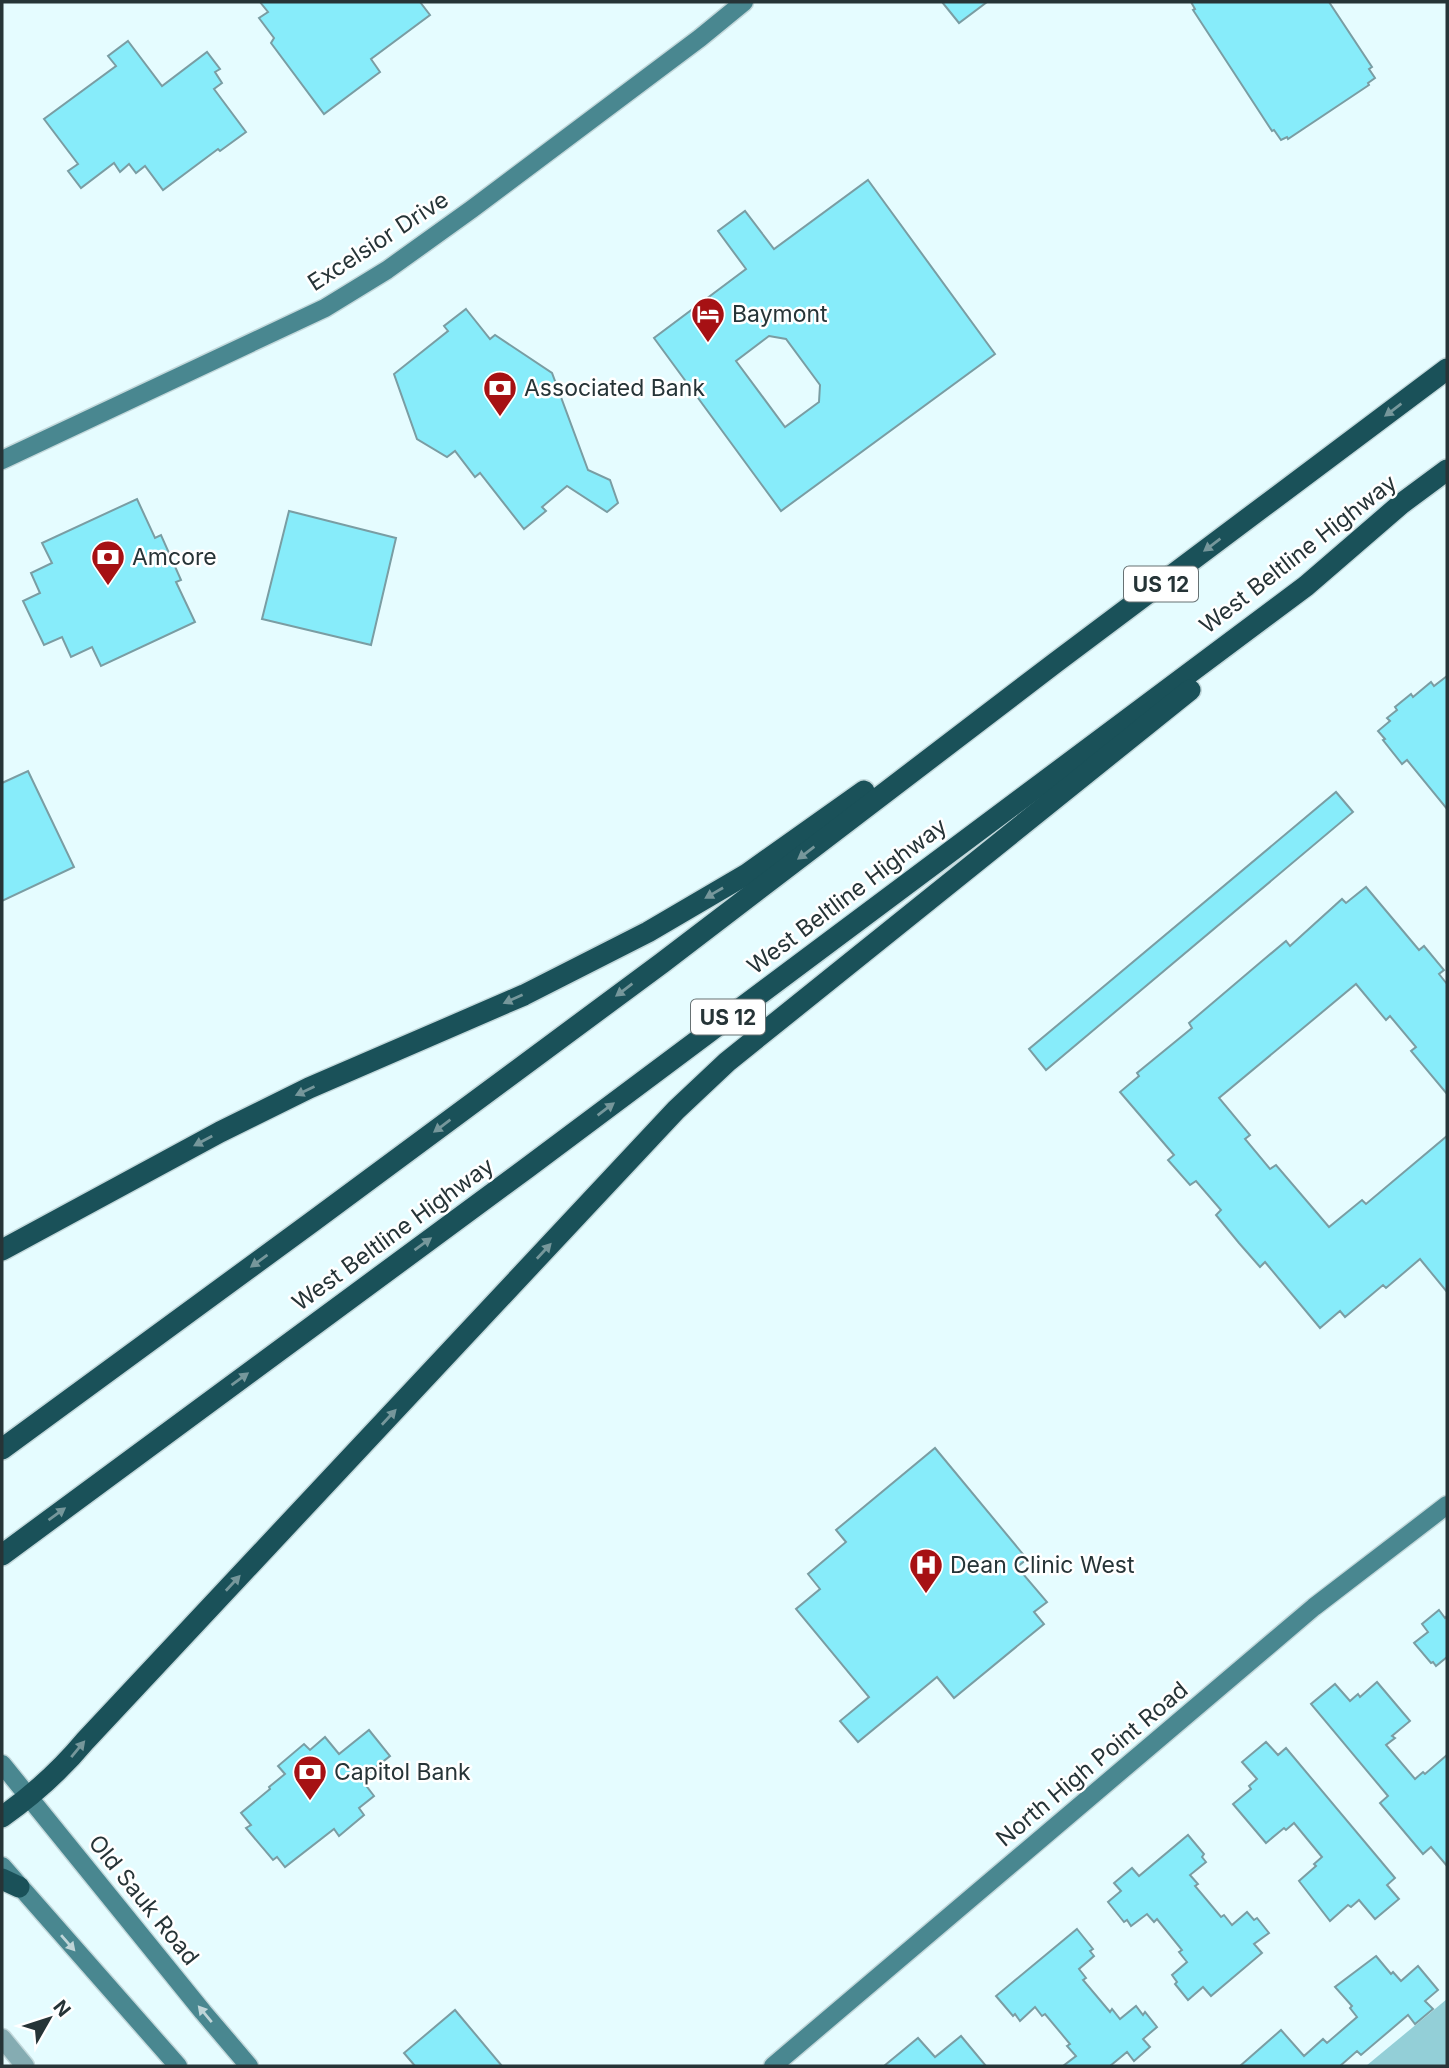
<svg xmlns="http://www.w3.org/2000/svg" width="1449" height="2068" font-family="Inter,sans-serif">
<style>
.green{fill:#93cfd7}
.building{fill:#87ecfa;stroke:#7a9da3;stroke-width:2;fill-rule:evenodd}
.lines{fill:none;stroke-linecap:round;stroke-linejoin:round}
.street-casing{stroke:#c3d8db;stroke-width:21}
.secondary-casing{stroke:#c3d8db;stroke-width:21}
.highway-casing{stroke:#c3d8db;stroke-width:24}
.street{stroke:#85acb2;stroke-width:18}
.secondary{stroke:#498790;stroke-width:18}
.highway{stroke:#1a5159;stroke-width:21}
.oneway{fill:#76979b}
.oneway2{fill:#bfd5d8}
.labels{text-anchor:middle;dominant-baseline:central;stroke-width:5;stroke-linejoin:round;paint-order:stroke}
.shield{fill:#fff;stroke:#677173;stroke-width:2}
.shield-label{font-size:21px;font-weight:bold;fill:#263437}
.street-label{font-size:23px;fill:#263437;stroke:#fff}
.poi-label{font-size:23px;fill:#263437;stroke:#fff;text-anchor:start}
</style>
<rect width="100%" height="100%" fill="#e5fcff"/>
<path class="green" d="M 1447,1999 L 1447,2066 L 1366,2066 Z"/>
<g class="building">
<path d="M 260,2 L 420,2 L 430,15 L 371,59 L 380,72 L 324,114 L 271,43 L 274,38 L 259,18 L 268,12 Z"/>
<path d="M 942,2 L 987,2 L 959,23 Z"/>
<path d="M 1191,2 L 1329,2 L 1372,67 L 1369,69 L 1375,78 L 1368,83 L 1369,85 L 1288,139 L 1287,137 L 1281,140 L 1274,130 L 1272,131 L 1193,10 L 1195,9 Z"/>
<path d="M 128,41 L 162,86 L 207,52 L 220,69 L 215,72 L 222,83 L 214,89 L 246,132 L 220,151 L 218,149 L 163,190 L 145,166 L 136,173 L 129,164 L 120,172 L 114,163 L 81,188 L 68,171 L 78,164 L 44,119 L 116,66 L 108,56 Z"/>
<path d="M 868,180 L 995,354 L 781,511 L 654,338 L 746,269 L 718,231 L 745,211 L 774,249 ZM 769,336 L 786,339 L 820,385 L 819,402 L 785,427 L 736,361 Z"/>
<path d="M 466,309 L 490,339 L 495,335 L 552,373 L 588,470 L 610,480 L 618,503 L 607,512 L 567,486 L 542,507 L 546,511 L 524,529 L 480,473 L 475,477 L 455,451 L 447,457 L 417,439 L 394,374 L 448,331 L 444,326 Z"/>
<path d="M 137,499 L 155,538 L 161,535 L 181,580 L 176,582 L 195,622 L 101,666 L 92,647 L 71,657 L 62,637 L 44,645 L 23,601 L 40,593 L 31,573 L 52,563 L 42,543 Z"/>
<path d="M 289,511 L 396,538 L 371,645 L 262,619 Z"/>
<path d="M 1447,676 L 1447,809 L 1407,760 L 1402,764 L 1383,740 L 1385,739 L 1378,731 L 1390,721 L 1387,718 L 1397,710 L 1395,707 L 1411,694 L 1413,697 L 1431,682 L 1434,686 Z"/>
<path d="M 28,771 L 74,867 L 2,901 L 2,783 Z"/>
<path d="M 1336,792 L 1353,812 L 1046,1070 L 1029,1049 Z"/>
<path d="M 1366,887 L 1419,950 L 1424,946 L 1444,970 L 1439,974 L 1447,984 L 1447,1094 L 1411,1051 L 1416,1047 L 1390,1016 L 1386,1020 L 1356,984 L 1219,1098 L 1250,1135 L 1245,1139 L 1270,1169 L 1276,1165 L 1329,1227 L 1362,1200 L 1366,1204 L 1447,1136 L 1447,1292 L 1420,1259 L 1386,1288 L 1383,1285 L 1345,1317 L 1340,1311 L 1320,1328 L 1265,1262 L 1260,1267 L 1239,1243 L 1216,1215 L 1221,1210 L 1196,1181 L 1190,1185 L 1168,1160 L 1174,1155 L 1120,1092 L 1139,1076 L 1137,1073 L 1192,1028 L 1189,1023 L 1262,961 L 1286,941 L 1290,946 L 1342,899 L 1346,903 Z"/>
<path d="M 935,1448 L 1027,1559 L 1017,1567 L 1047,1602 L 1034,1612 L 1044,1624 L 954,1698 L 937,1677 L 858,1742 L 840,1721 L 869,1697 L 796,1609 L 820,1589 L 808,1574 L 846,1542 L 836,1530 Z"/>
<path d="M 1439,1610 L 1445,1618 L 1447,1616 L 1447,1657 L 1436,1666 L 1433,1662 L 1431,1663 L 1414,1643 L 1428,1632 L 1422,1624 Z"/>
<path d="M 1377,1682 L 1410,1721 L 1392,1736 L 1395,1738 L 1386,1745 L 1415,1779 L 1423,1772 L 1425,1774 L 1447,1755 L 1447,1866 L 1431,1847 L 1423,1854 L 1380,1803 L 1388,1796 L 1311,1704 L 1335,1684 L 1350,1701 L 1358,1694 L 1360,1697 Z"/>
<path d="M 369,1730 L 390,1756 L 361,1779 L 374,1796 L 359,1808 L 364,1815 L 339,1836 L 334,1829 L 285,1867 L 277,1857 L 273,1860 L 246,1828 L 251,1825 L 241,1813 L 270,1789 L 269,1787 L 285,1774 L 278,1766 L 304,1744 L 310,1750 L 325,1737 L 339,1754 Z"/>
<path d="M 1266,1742 L 1278,1755 L 1286,1748 L 1395,1878 L 1387,1885 L 1399,1899 L 1375,1919 L 1359,1900 L 1351,1907 L 1348,1905 L 1330,1921 L 1299,1881 L 1316,1866 L 1314,1864 L 1322,1857 L 1294,1823 L 1286,1830 L 1284,1828 L 1266,1843 L 1233,1804 L 1251,1789 L 1249,1786 L 1257,1779 L 1242,1762 Z"/>
<path d="M 1188,1835 L 1204,1854 L 1202,1857 L 1206,1862 L 1190,1875 L 1198,1884 L 1195,1886 L 1221,1917 L 1224,1915 L 1232,1925 L 1247,1912 L 1254,1920 L 1257,1918 L 1269,1933 L 1254,1944 L 1262,1953 L 1211,1996 L 1203,1987 L 1188,2000 L 1175,1984 L 1177,1982 L 1172,1975 L 1187,1962 L 1179,1952 L 1182,1950 L 1157,1919 L 1154,1922 L 1147,1914 L 1131,1926 L 1127,1920 L 1124,1922 L 1108,1902 L 1121,1891 L 1114,1883 L 1132,1868 L 1139,1876 Z"/>
<path d="M 1077,1929 L 1093,1949 L 1090,1951 L 1094,1956 L 1079,1969 L 1086,1978 L 1083,1980 L 1110,2012 L 1112,2009 L 1120,2019 L 1136,2006 L 1143,2015 L 1145,2012 L 1157,2027 L 1143,2039 L 1150,2047 L 1134,2061 L 1127,2052 L 1110,2066 L 1063,2066 L 1076,2056 L 1067,2046 L 1070,2044 L 1045,2014 L 1042,2016 L 1035,2007 L 1020,2021 L 1015,2014 L 1013,2016 L 996,1996 Z"/>
<path d="M 1376,1956 L 1391,1974 L 1393,1972 L 1401,1981 L 1418,1966 L 1438,1990 L 1425,2001 L 1433,2009 L 1415,2024 L 1408,2015 L 1361,2055 L 1357,2051 L 1340,2066 L 1240,2066 L 1281,2030 L 1304,2056 L 1323,2039 L 1327,2043 L 1357,2017 L 1350,2008 L 1352,2006 L 1335,1987 Z"/>
<path d="M 455,2010 L 502,2066 L 415,2066 L 404,2053 Z"/>
<path d="M 961,2036 L 986,2066 L 884,2066 L 918,2038 L 935,2057 Z"/>
</g>
<g class="lines">
<g class="street-casing">
<path id="street" d="M 2,2038 L 25,2066"/>
</g>
<g class="secondary-casing">
<g id="secondary">
<path d="M 2,460 L 325,308 L 387,270 L 472,209 L 700,38 L 744,2"/>
<path d="M 2,1764 L 203,2012 L 249,2066"/>
<path d="M 2,1866 L 178,2066"/>
<path d="M 773,2066 L 1314,1607 L 1447,1505"/>
</g>
</g>
<g class="highway-casing">
<g id="highway">
<path d="M 2,1250 L 220,1132 L 309,1088 L 524,995 L 648,932 L 747,874 L 864,791"/>
<path d="M 2,1449 L 312,1222 L 662,963 L 1055,663 L 1447,369"/>
<path d="M 2,1555 L 527,1168 L 1306,586 L 1401,504 L 1447,470"/>
<path d="M 2,1817 C 33,1795 60,1771 85,1741 L 676,1110 L 727,1062 L 1190,690"/>
<path d="M 2,1879 L 19,1887"/>
</g>
</g>
<use href="#street" class="street"/>
<use href="#secondary" class="secondary"/>
<use href="#highway" class="highway"/>
</g>
<defs><path id="oneway-solid" d="M-6-.8H1V-3.2L6.5 0L1 3.2V.8H-6Z" transform="scale(1.75)"/></defs>
<g class="oneway">
<use href="#oneway-solid" transform="translate(1393 410) rotate(143)"/>
<use href="#oneway-solid" transform="translate(1212 545) rotate(143)"/>
<use href="#oneway-solid" transform="translate(806 853) rotate(143)"/>
<use href="#oneway-solid" transform="translate(714 893) rotate(150)"/>
<use href="#oneway-solid" transform="translate(624 990) rotate(143)"/>
<use href="#oneway-solid" transform="translate(513 999) rotate(156)"/>
<use href="#oneway-solid" transform="translate(305 1091) rotate(155)"/>
<use href="#oneway-solid" transform="translate(606 1109) rotate(-37)"/>
<use href="#oneway-solid" transform="translate(442 1126) rotate(143)"/>
<use href="#oneway-solid" transform="translate(203 1141) rotate(152)"/>
<use href="#oneway-solid" transform="translate(423 1244) rotate(-36)"/>
<use href="#oneway-solid" transform="translate(544 1251) rotate(-47)"/>
<use href="#oneway-solid" transform="translate(259 1261) rotate(144)"/>
<use href="#oneway-solid" transform="translate(240 1379) rotate(-36)"/>
<use href="#oneway-solid" transform="translate(389 1417) rotate(-47)"/>
<use href="#oneway-solid" transform="translate(57 1514) rotate(-36)"/>
<use href="#oneway-solid" transform="translate(233 1583) rotate(-47)"/>
<use href="#oneway-solid" transform="translate(78 1749) rotate(-50)"/>
</g>
<g class="oneway2">
<use href="#oneway-solid" transform="translate(68 1943) rotate(49)"/>
<use href="#oneway-solid" transform="translate(205 2014) rotate(-130)"/>
</g>
<defs>
<g id="hotel-pin" transform="scale(1.75)"><path d="M0 17L-7.5 6A9.5 9.5 0 1 1 7.5 6Z" fill="#a61114" stroke="#fff"/><path d="M-6-4.5h1.5V1H6V5H4.5V3h-9V5H-6ZM-4 0a1.8 1.8 0 1 1 3.6 0ZM.5 0V-2.5h3Q6-2.5 6 0Z" fill="#fff"/></g>
<g id="bank-pin" transform="scale(1.75)"><path d="M0 17L-7.5 6A9.5 9.5 0 1 1 7.5 6Z" fill="#a61114" stroke="#fff"/><path d="M-6-4H6V4H-6ZM0-2.3a2.3 2.3 0 1 0 0 4.6a2.3 2.3 0 1 0 0-4.6Z" fill="#fff"/></g>
<g id="hospital-pin" transform="scale(1.75)"><path d="M0 17L-7.5 6A9.5 9.5 0 1 1 7.5 6Z" fill="#a61114" stroke="#fff"/><path d="M-5-5h3v3.5h4V-5h3V5h-3V1.5h-4V5h-3Z" fill="#fff"/></g>
</defs>
<g fill-rule="evenodd">
<use href="#hotel-pin" x="708" y="314"/>
<use href="#bank-pin" x="500" y="388"/>
<use href="#bank-pin" x="108" y="557"/>
<use href="#hospital-pin" x="926" y="1565"/>
<use href="#bank-pin" x="310" y="1772"/>
</g>
<g class="labels">
<g class="shield">
<rect x="1124" y="566.5" width="74" height="35" rx="5"/>
<rect x="691" y="999.5" width="74" height="35" rx="5"/>
</g>
<g class="shield-label">
<text x="1161" y="584">US 12</text>
<text x="728" y="1017">US 12</text>
</g>
<g class="street-label">
<text transform="translate(378 241) rotate(-33)">Excelsior Drive</text>
<text transform="translate(1298 554) rotate(-38)">West Beltline Highway</text>
<text transform="translate(847 896) rotate(-37)">West Beltline Highway</text>
<text transform="translate(393 1234) rotate(-36)">West Beltline Highway</text>
<text transform="translate(1092 1764) rotate(-40)">North High Point Road</text>
<text transform="translate(144 1900) rotate(51)">Old Sauk Road</text>
</g>
<g class="poi-label">
<text x="732" y="314">Baymont</text>
<text x="524" y="388">Associated Bank</text>
<text x="132" y="557">Amcore</text>
<text x="950" y="1565">Dean Clinic West</text>
<text x="334" y="1772">Capitol Bank</text>
</g>
</g>
<rect width="1449" height="2068" fill="none" stroke="#263437" stroke-width="7"/>
<g transform="translate(49 2019) rotate(51)" stroke="#ffffff" stroke-width="5" paint-order="stroke">
<path d="M0-5L12 26L0 18L-12 26Z" fill="#263437"/>
<text y="-10" font-size="19" font-weight="bold" text-anchor="middle" fill="#263437">N</text>
</g>
</svg>
